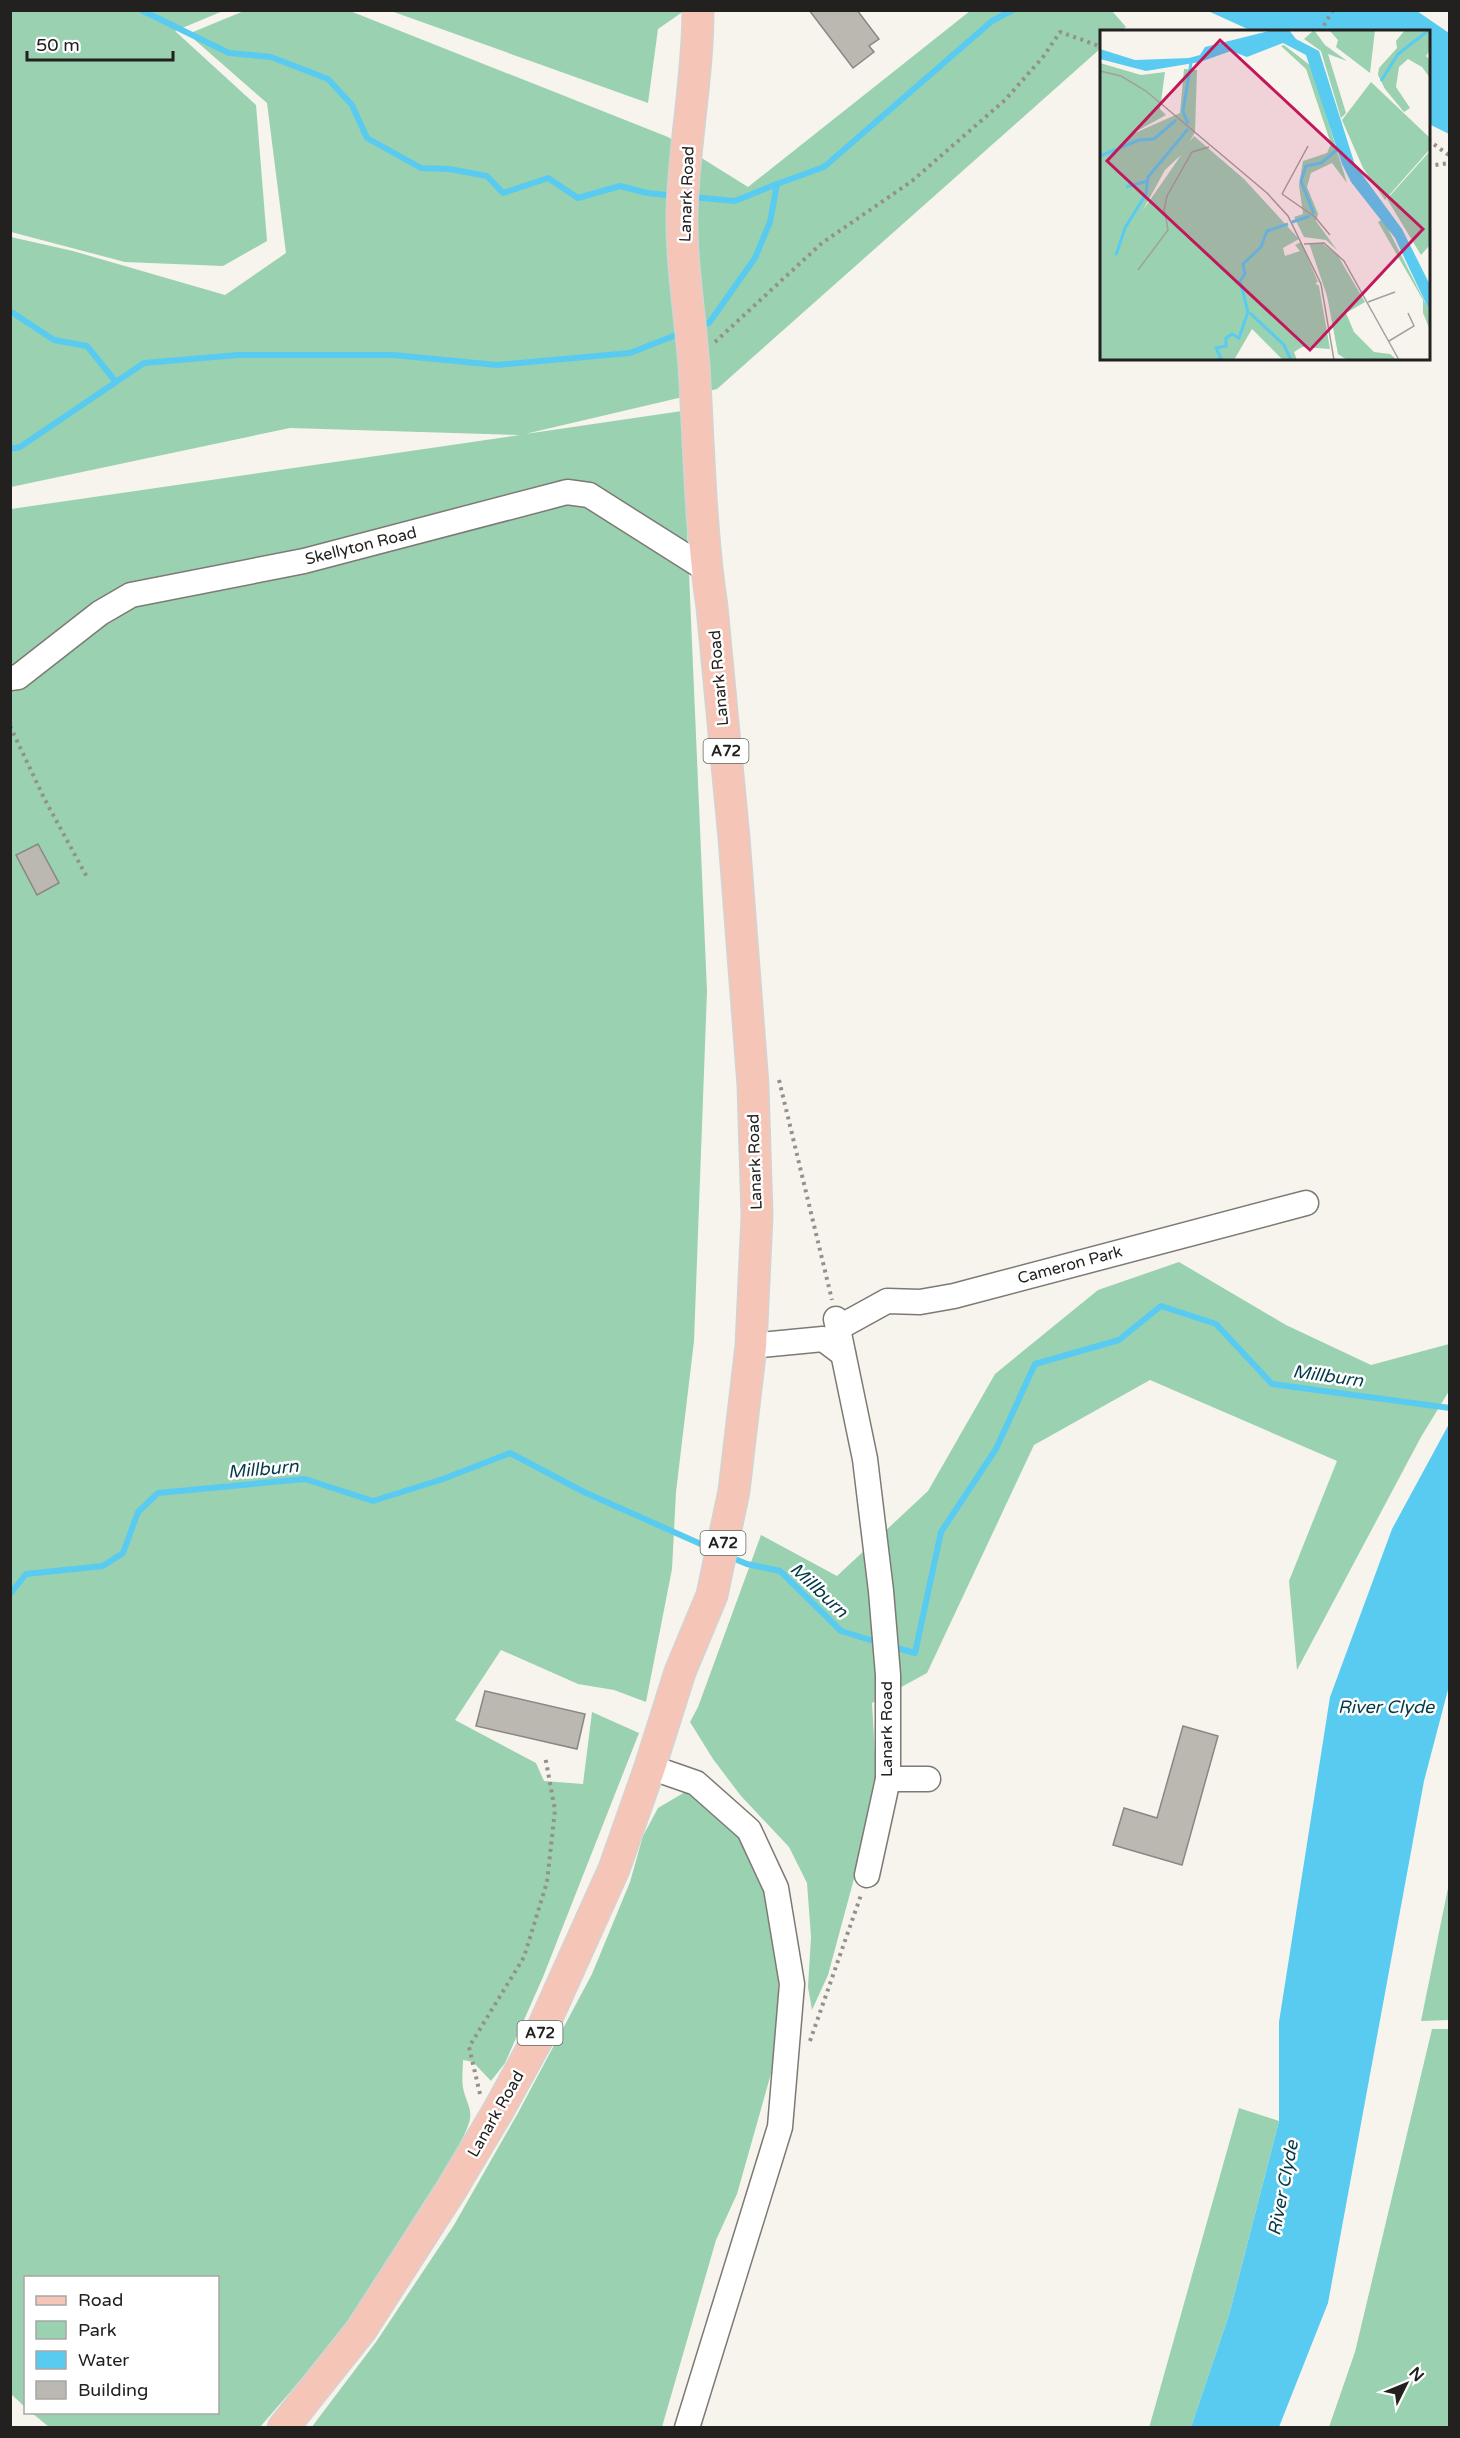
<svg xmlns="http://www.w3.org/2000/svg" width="1460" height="2438" font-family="'Varela Round',sans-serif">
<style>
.green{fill:#9ad1b1}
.water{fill:#59cbf1}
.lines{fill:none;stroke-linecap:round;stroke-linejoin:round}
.stream{stroke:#59cbf1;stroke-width:6}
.building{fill:#bbb8b2;stroke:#8a8782;stroke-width:1.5}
.minor-casing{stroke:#7d7a75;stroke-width:27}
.major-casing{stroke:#d3d3d2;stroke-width:33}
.path{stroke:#94918d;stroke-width:4;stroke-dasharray:3 4.5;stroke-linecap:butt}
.minor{stroke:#fff;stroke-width:24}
.major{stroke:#f5c5b8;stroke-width:30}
.labels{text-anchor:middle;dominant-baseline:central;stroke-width:5;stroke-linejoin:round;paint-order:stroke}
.shield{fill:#fff;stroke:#646462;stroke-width:1.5}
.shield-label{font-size:15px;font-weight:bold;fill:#22211f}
.street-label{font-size:16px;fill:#22211f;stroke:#fff}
.water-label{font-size:18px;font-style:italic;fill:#033a49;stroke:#fff}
.inset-river{fill:none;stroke:#59cbf1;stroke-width:3}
.inset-road{fill:none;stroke:#a2a09b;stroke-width:1.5}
.view{fill:#c2185b;fill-opacity:0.15;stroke:#c2185b;stroke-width:3}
.inset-edge{fill:none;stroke:#22211f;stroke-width:3}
</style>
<rect width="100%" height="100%" fill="#f7f4ee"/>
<g class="green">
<path d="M 10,11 L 223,11 L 175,31 L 256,105 L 267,241 L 223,266 L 125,262 L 11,232 Z"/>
<path d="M 244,11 L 350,11 L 668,137 L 748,187 L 970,11 L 1112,11 L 1126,27 L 1121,31 L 1102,32 L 1101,48 L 717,389 L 525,434 L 682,411 L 707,991 L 694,1341 L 676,1492 L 672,1569 L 646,1702 L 614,1690 L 578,1684 L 501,1650 L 455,1720 L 536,1763 L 544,1781 L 583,1784 L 592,1712 L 639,1733 L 543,1977 L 505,2063 L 491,2081 L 473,2062 L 463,2060 C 463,2071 461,2081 464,2092 C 467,2103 473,2111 469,2123 C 463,2141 451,2158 442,2175 C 394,2267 328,2350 260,2427 L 49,2427 L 32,2413 L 218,2412 L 218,2278 L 26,2278 L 25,2407 L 11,2394 L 11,509 L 520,435 L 290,428 L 11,487 L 11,237 L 73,251 L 225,295 L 286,253 L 267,103 L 188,34 Z"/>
<path d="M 391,11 L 684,11 L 658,29 L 648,103 Z"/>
<path d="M 1179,1262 L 1286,1325 L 1371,1365 L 1449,1344 L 1449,1391 L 1421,1437 L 1297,1670 L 1289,1581 L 1337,1461 L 1150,1380 L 1034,1445 L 927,1673 L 872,1703 L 876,1771 L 859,1860 L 828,1975 L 812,2010 L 808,1987 L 811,1937 L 807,1883 L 789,1847 L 741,1796 L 713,1759 L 690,1722 L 698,1707 L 761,1535 L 837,1576 L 928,1491 L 995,1374 L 1098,1290 Z"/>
<path d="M 685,1792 L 699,1794 L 740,1831 L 772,1905 L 779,1968 L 776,2056 L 737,2194 L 716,2240 L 662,2427 L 311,2428 L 376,2342 L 454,2225 L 518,2113 L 592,1974 L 630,1882 L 643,1836 L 658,1808 Z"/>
<path d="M 1449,1883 L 1449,2020 L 1421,2021 Z"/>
<path d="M 1432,2029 L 1450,2029 L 1449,2427 L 1329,2427 L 1355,2352 Z"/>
<path d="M 1239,2108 L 1279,2121 L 1229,2315 L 1191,2427 L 1149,2428 Z"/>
</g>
<g class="water">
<path d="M 1208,11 L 1417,11 L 1449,33 L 1449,134 L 1429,124 L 1428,32 L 1252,31 Z"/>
<path d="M 1449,1424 L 1449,1686 L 1424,1781 L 1328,2303 L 1279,2427 L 1191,2427 L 1229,2315 L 1279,2121 L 1279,2022 L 1330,1697 L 1392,1529 Z"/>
</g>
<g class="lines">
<g class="stream">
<path d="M 141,10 L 229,53 L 271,57 L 328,79 L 352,105 L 367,138 L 421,168 L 449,169 L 487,176 L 503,193 L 548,178 L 578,198 L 620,186 L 647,193 L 676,196"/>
<path d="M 692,197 L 735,201 L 777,184"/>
<path d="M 10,311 L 54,340 L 87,346 L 116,382"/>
<path d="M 699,326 L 709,323 L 755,258 L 770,222 L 777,184 L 824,167 L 992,21 L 1013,10"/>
<path d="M 10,449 L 20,447 L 144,363 L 238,355 L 393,355 L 497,365 L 630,353 L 681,333"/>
<path d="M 730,1557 L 747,1564 L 780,1571 L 841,1631 L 880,1643"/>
<path d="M 10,1594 L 26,1574 L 103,1566 L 123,1553 L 138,1512 L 158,1493 L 305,1479 L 373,1501 L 443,1479 L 510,1453 L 584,1492 L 712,1549"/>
<path d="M 890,1646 L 915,1653 L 941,1532 L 996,1449 L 1035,1364 L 1119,1340 L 1161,1306 L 1216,1324 L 1272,1384 L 1450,1408"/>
</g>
</g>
<g class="building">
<path d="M 809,10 L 857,10 L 879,39 L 869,46 L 874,52 L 853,68 Z"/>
<path d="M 38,844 L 59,883 L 37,895 L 16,855 Z"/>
<path d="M 485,1691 L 585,1714 L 577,1749 L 476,1726 Z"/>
<path d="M 1183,1726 L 1218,1736 L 1182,1865 L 1113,1845 L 1124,1808 L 1157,1818 Z"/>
</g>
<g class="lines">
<g class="minor-casing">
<g id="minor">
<path d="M 10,678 L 18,677 L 100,613 L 131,595 L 304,561 L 567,492 L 589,495 L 706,569"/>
<path d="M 836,1319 L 865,1459 L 881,1591 L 888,1675 L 888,1779 L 867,1875"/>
<path d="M 838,1328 L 887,1301 L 920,1302 L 954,1296 L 1306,1203"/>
<path d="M 751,1346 L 823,1339 L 843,1354"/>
<path d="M 650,1767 L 696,1783 L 749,1830 L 776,1888 L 792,1984 L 780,2127 L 687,2428"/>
<path d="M 888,1779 L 928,1779"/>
</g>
</g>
<g class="major-casing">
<path id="major" d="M 283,2428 L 361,2330 L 451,2190 L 498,2111 L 538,2038 L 614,1869 L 650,1767 L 680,1672 L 712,1595 L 734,1491 L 751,1346 L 757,1216 L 753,1085 L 734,838 L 712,607 C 700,527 699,446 694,366 C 690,314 681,262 682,211 C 684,144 698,78 698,10"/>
</g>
<g class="path">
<path d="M 1320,32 L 1333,10"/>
<path d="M 1428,140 L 1450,156"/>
<path d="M 1428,166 L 1450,163"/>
<path d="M 715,342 L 822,243 L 912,181 L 1005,100 L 1043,57 L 1060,32 L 1102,47"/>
<path d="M 10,726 L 44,798 L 88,879"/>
<path d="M 779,1080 L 832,1300"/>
<path d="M 810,2041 L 861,1895"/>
<path d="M 480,2094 L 469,2047 L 524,1957 L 547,1882 L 555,1810 L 545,1756"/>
</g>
<use href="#minor" class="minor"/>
<use href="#major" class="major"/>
</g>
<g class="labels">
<g class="shield">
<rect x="703.5" y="739" width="45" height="24" rx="4.5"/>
<rect x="700.5" y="1531" width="45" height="24" rx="4.5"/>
<rect x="517.5" y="2021" width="45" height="24" rx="4.5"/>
</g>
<g class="shield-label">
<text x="726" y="751">A72</text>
<text x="723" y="1543">A72</text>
<text x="540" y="2033">A72</text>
</g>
<g class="street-label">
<text transform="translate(687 194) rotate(-88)">Lanark Road</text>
<text transform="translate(361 546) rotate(-14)">Skellyton Road</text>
<text transform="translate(719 678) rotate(-95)">Lanark Road</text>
<text transform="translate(755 1162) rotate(-92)">Lanark Road</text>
<text transform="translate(1070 1265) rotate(-15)">Cameron Park</text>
<text transform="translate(887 1729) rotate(-90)">Lanark Road</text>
<text transform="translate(496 2114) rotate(-60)">Lanark Road</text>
</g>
<g class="water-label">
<text transform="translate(1328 1376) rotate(8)">Millburn</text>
<text transform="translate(263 1469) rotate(-5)">Millburn</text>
<text transform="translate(819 1590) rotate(43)">Millburn</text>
<text x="1386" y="1707">River Clyde</text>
<text transform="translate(1283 2188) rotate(-79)">River Clyde</text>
</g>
</g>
<g transform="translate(1100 30)">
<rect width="330" height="330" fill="#f7f4ee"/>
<path d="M 214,0 L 225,15 L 247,31 L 228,24 L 246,83 L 241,88 L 221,21 L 204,9 ZM 229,0 L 275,0 L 270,43 L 236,17 L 238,10 ZM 305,0 L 330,0 L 330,20 L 326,26 L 330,30 L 330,48 L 322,37 L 308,29 L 299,37 L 296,57 L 310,78 L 304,82 L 285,59 L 278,45 L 279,38 L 297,18 L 296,11 ZM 184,15 L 211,36 L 247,153 L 232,133 L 211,143 L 207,157 L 218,184 L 216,191 L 237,220 L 226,210 L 204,207 L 194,187 L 203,184 L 199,155 L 203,131 L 227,123 L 231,114 L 206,39 L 181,16 ZM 0,33 L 41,45 L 65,42 L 60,79 L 66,85 L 28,106 L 80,83 L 84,39 L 97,40 L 95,102 L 89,113 L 94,106 L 144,149 L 199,209 L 183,218 L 185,226 L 200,221 L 195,215 L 201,212 L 218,252 L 215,253 L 219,256 L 230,319 L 202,317 L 194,322 L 197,330 L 183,330 L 152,299 L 134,330 L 0,330 ZM 81,125 L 75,134 L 43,180 L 65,140 ZM 271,52 L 330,108 L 330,119 L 285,170 L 263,138 L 242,90 ZM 330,121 L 330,215 L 321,225 L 287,169 ZM 283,189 L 330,282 L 330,300 L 323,283 L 323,270 L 278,192 ZM 209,213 L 222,213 L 238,226 L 265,272 L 246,283 L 254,302 L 274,322 L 290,324 L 297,330 L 247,330 L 238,324 L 227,266 Z" fill="#9ad1b1" fill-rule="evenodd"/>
<path d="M 173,0 L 189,0 L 196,9 L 219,21 L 255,135 L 302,199 L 330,255 L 330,282 L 295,208 L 251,152 L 242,134 L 206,25 L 183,13 L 147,27 L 131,21 L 100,32 L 46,41 L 0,29 L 0,19 L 35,30 L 89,28 L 100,25 L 105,17 Z" fill="#59cbf1"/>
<path class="inset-river" d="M 281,51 L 298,24 L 329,0M 88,94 L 83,81 L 91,33M 0,126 L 39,110 L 54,109 L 76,90M 26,157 L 48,151M 214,184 L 201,151 L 206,136 L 221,133 L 238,119M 192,192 L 210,186M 16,225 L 25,198 L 46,164 L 48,147 L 88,99M 150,283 L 184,315 L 191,330M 117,330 L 121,328 L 116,318 L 126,316 L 126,308 L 132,304 L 139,308 L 148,282 L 140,251 L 145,244 L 143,234 L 161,217 L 167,201 L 188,194"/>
<path class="inset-road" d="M 0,41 L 21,46 L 46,61 L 167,163 L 188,186 L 221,254 L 234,330M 182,164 L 215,187 L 230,205M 182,164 L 208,116M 63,185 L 67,166 L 92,122 L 109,117M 204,214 L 224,213 L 244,231 L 299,330M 38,240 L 68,200 L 65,182M 268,272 L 295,262M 289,311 L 314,296 L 308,283"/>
<path class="view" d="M 120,10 L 323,199 L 210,320 L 7,131 Z"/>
<rect width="330" height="330" class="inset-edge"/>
</g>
<rect width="1460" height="2438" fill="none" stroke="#22211f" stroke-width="24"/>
<rect x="24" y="2276" width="195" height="138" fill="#ffffff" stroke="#a7a6a5" stroke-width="1.5"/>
<rect x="36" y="2296" width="30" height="9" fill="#f5c5b8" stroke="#a7a6a5" stroke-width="1.5"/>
<text x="78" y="2306" font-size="18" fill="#22211f">Road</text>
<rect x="36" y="2321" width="30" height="18" fill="#9ad1b1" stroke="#a7a6a5" stroke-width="1.5"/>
<text x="78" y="2336" font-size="18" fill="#22211f">Park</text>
<rect x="36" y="2351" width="30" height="18" fill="#59cbf1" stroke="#a7a6a5" stroke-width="1.5"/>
<text x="78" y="2366" font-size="18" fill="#22211f">Water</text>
<rect x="36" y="2381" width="30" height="18" fill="#bbb8b2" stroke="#a7a6a5" stroke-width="1.5"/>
<text x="78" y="2396" font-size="18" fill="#22211f">Building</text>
<g transform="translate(1406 2384) rotate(47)" stroke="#ffffff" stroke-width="4.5" paint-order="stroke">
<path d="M0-4.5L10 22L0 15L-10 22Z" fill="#22211f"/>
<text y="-9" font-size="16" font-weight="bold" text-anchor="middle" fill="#22211f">N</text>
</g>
<path d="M27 51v9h146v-9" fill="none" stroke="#22211f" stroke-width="3"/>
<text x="36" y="51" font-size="18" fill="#22211f" stroke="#ffffff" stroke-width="4.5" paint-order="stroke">50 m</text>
</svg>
